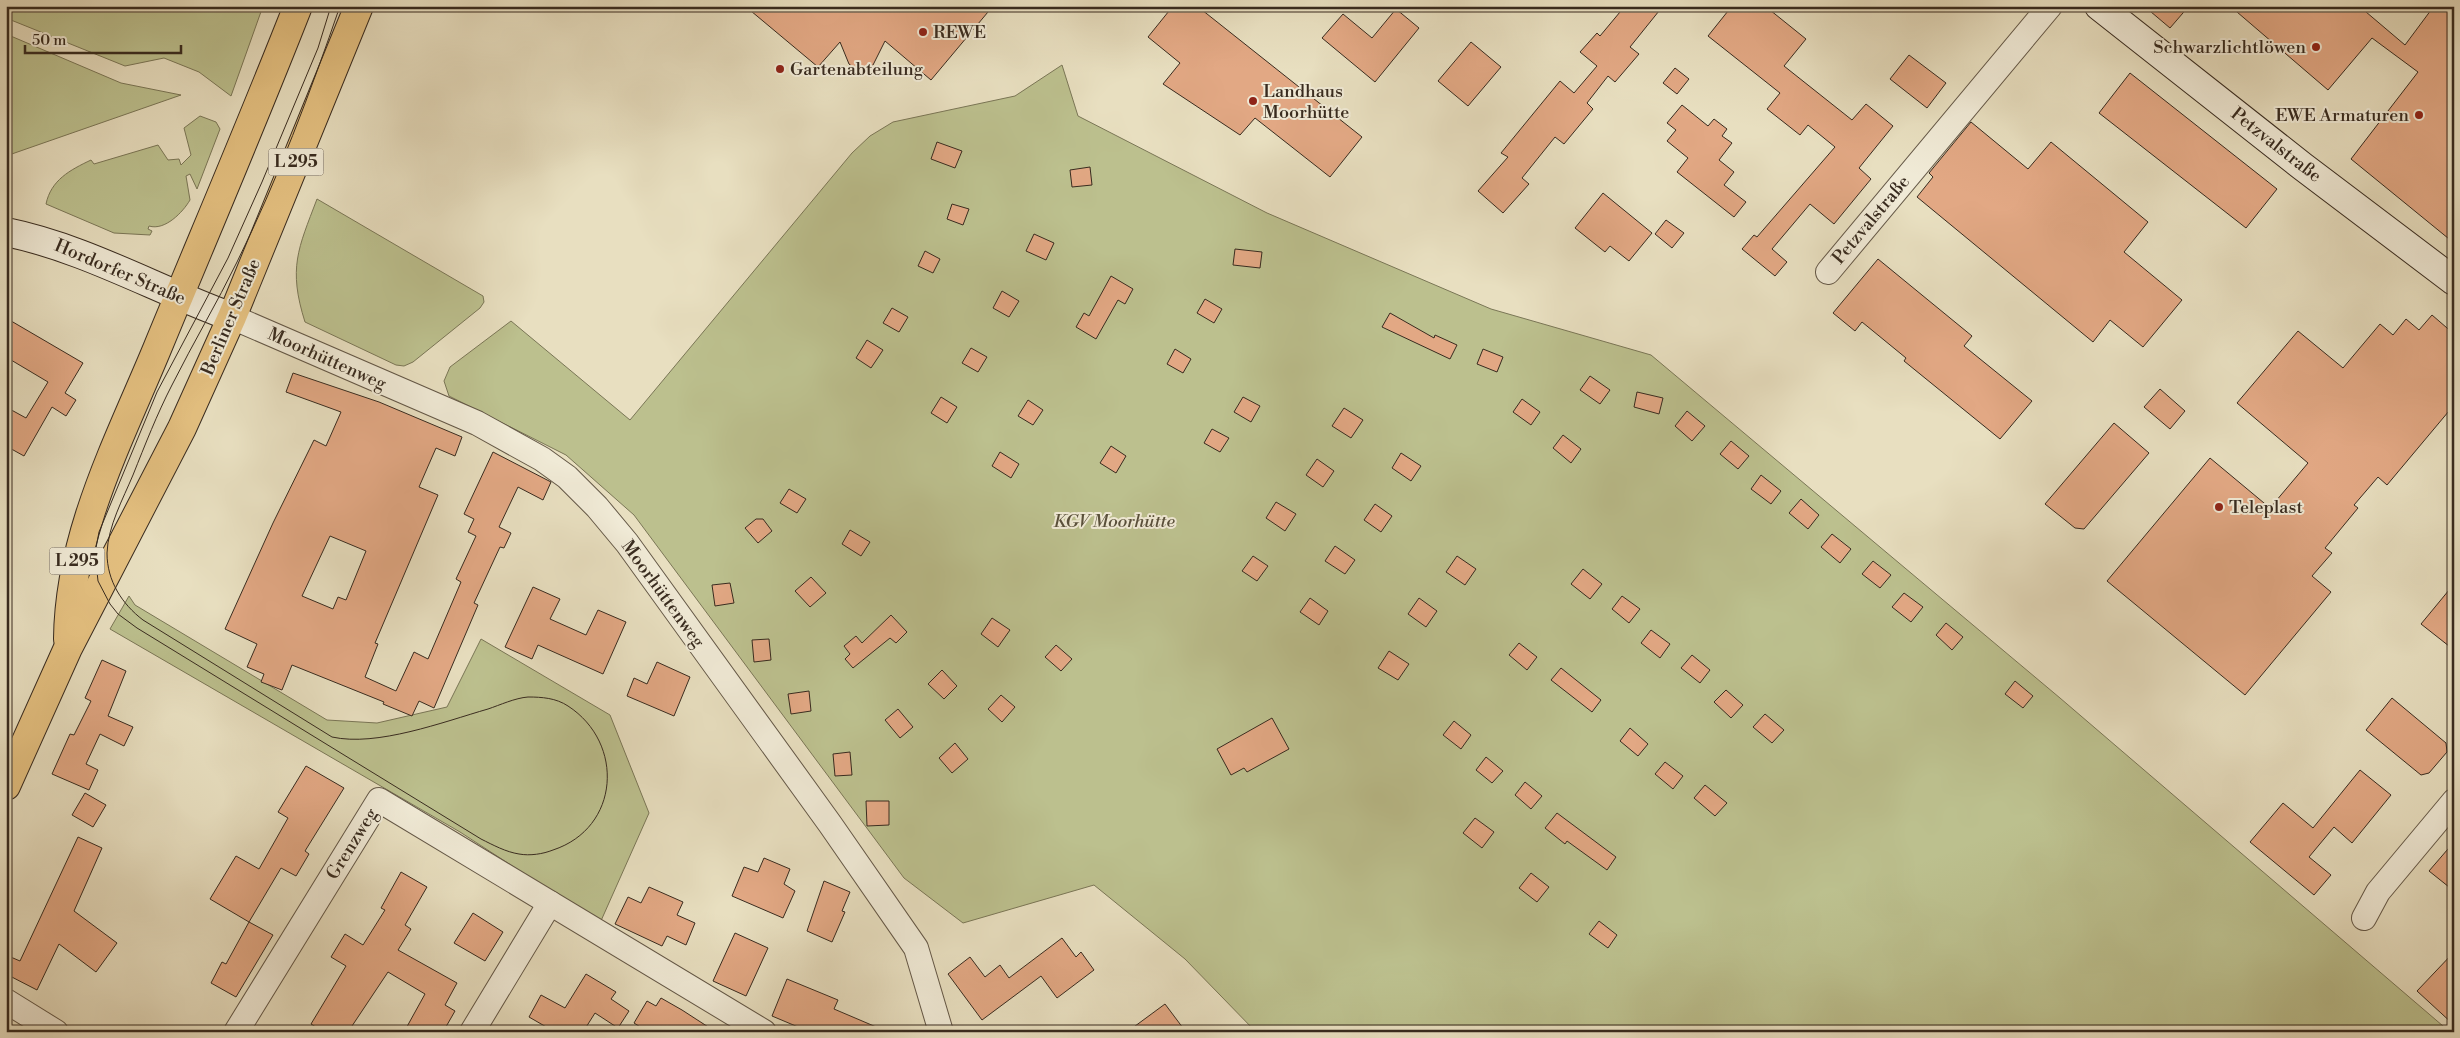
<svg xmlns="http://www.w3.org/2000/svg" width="2460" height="1038" font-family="'Libre Bodoni',serif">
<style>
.green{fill:#bcc08e;stroke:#7a7656}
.building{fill:#e2a884;stroke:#382b1f;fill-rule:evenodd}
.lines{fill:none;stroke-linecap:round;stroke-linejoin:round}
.street-casing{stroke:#645847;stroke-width:26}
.secondary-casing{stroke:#382b1f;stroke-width:30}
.primary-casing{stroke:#382b1f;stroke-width:30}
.street{stroke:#f0ead6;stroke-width:24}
.secondary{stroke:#f0ead6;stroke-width:28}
.primary{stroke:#e4c080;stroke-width:28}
.tram{stroke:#382b1f;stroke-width:1}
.poi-dot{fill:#8f2418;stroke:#f0ead6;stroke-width:2}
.labels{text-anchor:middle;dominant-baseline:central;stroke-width:4;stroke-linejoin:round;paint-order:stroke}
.shield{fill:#f0ead6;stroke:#6f6456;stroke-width:1}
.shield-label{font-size:16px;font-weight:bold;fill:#382b1f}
.poi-label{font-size:18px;fill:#382b1f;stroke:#f0ead6;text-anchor:start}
.street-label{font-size:18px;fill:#382b1f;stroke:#f0ead6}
.park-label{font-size:18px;font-style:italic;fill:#59503b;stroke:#f0ead6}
</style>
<rect width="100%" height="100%" fill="#e8dfc0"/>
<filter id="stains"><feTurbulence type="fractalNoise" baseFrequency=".004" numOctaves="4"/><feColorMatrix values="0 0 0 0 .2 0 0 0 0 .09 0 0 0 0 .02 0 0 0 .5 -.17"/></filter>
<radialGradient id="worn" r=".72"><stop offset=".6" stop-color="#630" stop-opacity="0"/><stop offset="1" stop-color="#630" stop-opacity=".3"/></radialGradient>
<g class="green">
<path d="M 6,6 L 263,6 L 231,96 L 199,72 L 164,58 L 125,66 L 6,18 Z"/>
<path d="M 6,34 L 121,83 L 181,95 L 6,156 Z"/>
<path d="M 1062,65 L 1078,116 L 1267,213 L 1491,309 L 1651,355 L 2060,698 L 2450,1032 L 1256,1032 L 1185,959 L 1094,885 L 963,923 L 904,878 L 634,515 L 566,455 L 449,396 L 444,381 L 450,367 L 511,321 L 630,420 L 852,153 L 870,136 L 893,122 L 1015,96 Z"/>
<path d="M 200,116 L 216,122 L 220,129 L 197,189 L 190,174 L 186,176 L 190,200 C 183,212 165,231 149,226 L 148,229 L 152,231 L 150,235 L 114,233 L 46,204 C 51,180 70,170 91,160 L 94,164 L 158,145 L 168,160 L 179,159 L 181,165 L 191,155 L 184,128 Z"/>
<path d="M 317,199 L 483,296 L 484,302 L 480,308 L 413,362 L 404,366 L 396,365 L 305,322 C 288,268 298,249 317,199 Z"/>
<path d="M 129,596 L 135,605 L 327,720 L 377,723 L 447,707 L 481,639 L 610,715 L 649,813 L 600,923 L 460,832 L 110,629 Z"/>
</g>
<g class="building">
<path d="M 745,6 L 993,6 L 931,80 L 885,41 L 873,65 L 868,69 L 854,68 L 849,64 L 840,42 L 818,67 Z"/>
<path d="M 1173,6 L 1197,6 L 1362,137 L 1330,177 L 1255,118 L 1240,135 L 1163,84 L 1180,63 L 1148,37 Z"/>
<path d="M 1625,6 L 1663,6 L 1630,47 L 1639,54 L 1615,82 L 1608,76 L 1587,103 L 1593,109 L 1564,144 L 1555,137 L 1522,178 L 1529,184 L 1503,213 L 1478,191 L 1508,157 L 1501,153 L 1560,81 L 1574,93 L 1597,66 L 1580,52 L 1597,33 L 1600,36 Z"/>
<path d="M 1732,6 L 1765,6 L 1806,39 L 1784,66 L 1852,120 L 1866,104 L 1893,126 L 1859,168 L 1871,179 L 1834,224 L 1810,204 L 1772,249 L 1787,262 L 1775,276 L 1742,249 L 1754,235 L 1757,237 L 1835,147 L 1808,125 L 1800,135 L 1767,109 L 1780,93 L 1708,36 Z"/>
<path d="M 2144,6 L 2189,6 L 2170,28 Z"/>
<path d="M 2230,6 L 2359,6 L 2405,45 L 2434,6 L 2454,6 L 2454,243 L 2351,159 L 2418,72 L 2372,38 L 2328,90 Z"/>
<path d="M 1396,9 L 1419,28 L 1375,82 L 1322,38 L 1343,14 L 1372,38 Z"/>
<path d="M 1471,42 L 1501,67 L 1468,106 L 1438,81 Z"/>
<path d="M 1909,55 L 1946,83 L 1927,108 L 1890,79 Z"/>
<path d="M 1675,68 L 1689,79 L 1677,94 L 1663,83 Z"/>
<path d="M 2130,73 L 2277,189 L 2246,228 L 2099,113 Z"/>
<path d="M 1682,105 L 1708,126 L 1714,119 L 1727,129 L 1722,136 L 1732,143 L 1719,160 L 1734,172 L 1724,185 L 1746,202 L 1734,217 L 1677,172 L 1688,158 L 1667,141 L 1676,130 L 1667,123 Z"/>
<path d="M 1971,122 L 2028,169 L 2051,142 L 2148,222 L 2124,252 L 2182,300 L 2143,347 L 2110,320 L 2093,342 L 1917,197 L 1933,177 L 1929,173 Z"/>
<path d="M 937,142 L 962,151 L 955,168 L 931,159 Z"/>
<path d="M 1090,167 L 1092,185 L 1072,187 L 1070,170 Z"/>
<path d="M 1603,193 L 1652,233 L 1629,261 L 1610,246 L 1605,252 L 1575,228 Z"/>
<path d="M 952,204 L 969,209 L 963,225 L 947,219 Z"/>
<path d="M 1666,220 L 1684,233 L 1672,248 L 1655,234 Z"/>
<path d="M 1034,234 L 1054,243 L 1046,260 L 1026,251 Z"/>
<path d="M 1235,249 L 1262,252 L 1260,268 L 1233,265 Z"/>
<path d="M 925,251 L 940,259 L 933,273 L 918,266 Z"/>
<path d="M 1878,259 L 1972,336 L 1964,346 L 2032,401 L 2000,439 L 1904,361 L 1906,358 L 1862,322 L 1855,331 L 1833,313 Z"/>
<path d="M 1111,276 L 1133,289 L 1125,304 L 1118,300 L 1096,339 L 1076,327 L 1084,313 L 1089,316 Z"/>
<path d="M 1002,291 L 1019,301 L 1009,317 L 993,308 Z"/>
<path d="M 1205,299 L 1222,309 L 1214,323 L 1197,313 Z"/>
<path d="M 892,308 L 908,317 L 899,332 L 883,323 Z"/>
<path d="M 1390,313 L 1434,338 L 1435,335 L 1457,345 L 1450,359 L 1382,327 Z"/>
<path d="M 2432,315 L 2454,334 L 2454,405 L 2387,485 L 2378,477 L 2354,505 L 2358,508 L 2325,548 L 2332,553 L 2312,576 L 2331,592 L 2245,695 L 2107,581 L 2210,458 L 2270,508 L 2308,463 L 2237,403 L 2298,331 L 2343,368 L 2380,324 L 2393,335 L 2406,319 L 2419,330 Z"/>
<path d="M 6,318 L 83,363 L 65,393 L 76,400 L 66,416 L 52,407 L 24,456 L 6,446 L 6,407 L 26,418 L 48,382 L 6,357 Z"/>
<path d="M 867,340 L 883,350 L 871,368 L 856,358 Z"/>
<path d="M 971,348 L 987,357 L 978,372 L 962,363 Z"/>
<path d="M 1175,349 L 1191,359 L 1183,373 L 1167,364 Z"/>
<path d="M 1483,349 L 1503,357 L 1497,372 L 1477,364 Z"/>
<path d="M 293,373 L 379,402 L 462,437 L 455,456 L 436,448 L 419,487 L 438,495 L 375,643 L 378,644 L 365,677 L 396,691 L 414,652 L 428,659 L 461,582 L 456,579 L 476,536 L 468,532 L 474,519 L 464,514 L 493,452 L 551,482 L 543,500 L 518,487 L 499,527 L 511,533 L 504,548 L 500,547 L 474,603 L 478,605 L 434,708 L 419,701 L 412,716 L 383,704 L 384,702 L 292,665 L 282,690 L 261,682 L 264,674 L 247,667 L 257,644 L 225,629 L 273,523 L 314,440 L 326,446 L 341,412 L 286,392 ZM 330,536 L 366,551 L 346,600 L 338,597 L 333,609 L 302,596 Z"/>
<path d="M 1590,376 L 1610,390 L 1600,404 L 1580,390 Z"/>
<path d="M 2160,389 L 2185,411 L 2170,429 L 2144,407 Z"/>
<path d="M 1637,392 L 1663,398 L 1659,414 L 1634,407 Z"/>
<path d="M 941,397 L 957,407 L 947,423 L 931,413 Z"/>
<path d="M 1243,397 L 1260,406 L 1251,422 L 1234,412 Z"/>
<path d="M 1522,399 L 1540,412 L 1531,425 L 1513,412 Z"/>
<path d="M 1028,400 L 1043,410 L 1033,425 L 1018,416 Z"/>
<path d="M 1344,408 L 1363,420 L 1351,438 L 1332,426 Z"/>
<path d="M 1687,411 L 1705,426 L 1692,441 L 1675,426 Z"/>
<path d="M 2114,423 L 2149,453 L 2084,529 L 2075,528 L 2045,504 Z"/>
<path d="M 1212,429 L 1229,438 L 1220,452 L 1204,443 Z"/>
<path d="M 1563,435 L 1581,449 L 1571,463 L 1553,448 Z"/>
<path d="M 1731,441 L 1749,456 L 1738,469 L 1720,454 Z"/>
<path d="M 1111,446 L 1126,456 L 1116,473 L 1100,463 Z"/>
<path d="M 1000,452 L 1019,464 L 1011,478 L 992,466 Z"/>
<path d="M 1401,453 L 1421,466 L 1411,481 L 1392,468 Z"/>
<path d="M 1317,459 L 1334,471 L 1323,487 L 1306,475 Z"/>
<path d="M 1761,475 L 1781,491 L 1771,504 L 1751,489 Z"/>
<path d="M 789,489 L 806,499 L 797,513 L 780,503 Z"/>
<path d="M 1801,499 L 1819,515 L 1808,529 L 1789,513 Z"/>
<path d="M 1276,502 L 1296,514 L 1285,531 L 1266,518 Z"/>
<path d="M 1375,504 L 1392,516 L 1381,532 L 1364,520 Z"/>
<path d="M 756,519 L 763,519 L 772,531 L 758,543 L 745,528 Z"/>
<path d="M 850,530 L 870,542 L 861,556 L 842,544 Z"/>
<path d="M 1832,534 L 1851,549 L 1840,563 L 1821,547 Z"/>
<path d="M 1335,546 L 1355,560 L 1345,574 L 1325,561 Z"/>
<path d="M 1253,556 L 1268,566 L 1257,581 L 1242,571 Z"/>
<path d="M 1457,556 L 1476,569 L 1465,585 L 1446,572 Z"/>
<path d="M 1873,561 L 1891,575 L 1880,588 L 1862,574 Z"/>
<path d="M 1583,569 L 1602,584 L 1590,599 L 1571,584 Z"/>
<path d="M 811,577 L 826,593 L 810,607 L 795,591 Z"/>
<path d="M 730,583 L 734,603 L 715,606 L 712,585 Z"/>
<path d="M 2454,584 L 2454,650 L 2421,624 Z"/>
<path d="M 533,587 L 560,599 L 550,619 L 586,635 L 598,610 L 626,622 L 603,674 L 538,645 L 532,659 L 505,647 Z"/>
<path d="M 1904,593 L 1923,607 L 1911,622 L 1892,607 Z"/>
<path d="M 1622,596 L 1640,609 L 1629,623 L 1612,609 Z"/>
<path d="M 1310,598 L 1328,611 L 1319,625 L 1300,612 Z"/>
<path d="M 1419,598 L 1437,611 L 1426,627 L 1408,614 Z"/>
<path d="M 891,615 L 907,632 L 896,643 L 890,638 L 853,668 L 845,659 L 850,654 L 844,646 L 856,636 L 862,643 Z"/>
<path d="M 992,618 L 1010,630 L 998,647 L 981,634 Z"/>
<path d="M 1946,623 L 1963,637 L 1952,650 L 1936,635 Z"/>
<path d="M 1651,630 L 1670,644 L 1660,658 L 1641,643 Z"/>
<path d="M 769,639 L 771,660 L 754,662 L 752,640 Z"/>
<path d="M 1519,643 L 1537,657 L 1527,670 L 1509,655 Z"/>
<path d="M 1056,645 L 1072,659 L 1061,671 L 1045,657 Z"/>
<path d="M 1389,651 L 1409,664 L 1398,680 L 1378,668 Z"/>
<path d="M 1692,655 L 1710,670 L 1700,683 L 1681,668 Z"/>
<path d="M 102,660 L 126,671 L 108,716 L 133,727 L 124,746 L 100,734 L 86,764 L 98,770 L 89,790 L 52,774 L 70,734 L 74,735 L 91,701 L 85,698 Z"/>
<path d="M 657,662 L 690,677 L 674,716 L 627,696 L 634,678 L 647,684 Z"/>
<path d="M 1561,668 L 1601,700 L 1592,712 L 1551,680 Z"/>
<path d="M 942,670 L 957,686 L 944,699 L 928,684 Z"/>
<path d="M 2015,681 L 2033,696 L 2023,708 L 2005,694 Z"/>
<path d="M 1726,690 L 1743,705 L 1731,718 L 1714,702 Z"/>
<path d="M 809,691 L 811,711 L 791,714 L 788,694 Z"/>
<path d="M 1001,695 L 1015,707 L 1002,722 L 988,709 Z"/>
<path d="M 2392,698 L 2446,743 L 2447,752 L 2429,773 L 2421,775 L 2366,730 Z"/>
<path d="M 898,709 L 913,727 L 900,738 L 885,720 Z"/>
<path d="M 1765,714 L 1784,730 L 1772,743 L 1753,727 Z"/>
<path d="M 1272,718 L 1289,749 L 1247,772 L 1244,768 L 1231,775 L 1217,749 Z"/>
<path d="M 1454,721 L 1471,735 L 1461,749 L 1443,735 Z"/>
<path d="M 1630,728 L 1648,744 L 1638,756 L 1620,741 Z"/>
<path d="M 955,743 L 968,759 L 952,773 L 939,758 Z"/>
<path d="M 850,752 L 852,775 L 835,776 L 833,754 Z"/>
<path d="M 1486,757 L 1503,771 L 1492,783 L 1476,770 Z"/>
<path d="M 1665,762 L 1683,776 L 1673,789 L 1655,774 Z"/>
<path d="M 306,766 L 344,788 L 305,851 L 309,854 L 296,876 L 281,868 L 249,922 L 210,899 L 236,856 L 259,869 L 288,818 L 278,812 Z"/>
<path d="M 2360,770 L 2391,795 L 2352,843 L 2334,827 L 2309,857 L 2331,875 L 2314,895 L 2250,842 L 2283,803 L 2313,828 Z"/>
<path d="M 1525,782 L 1542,796 L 1531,809 L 1515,795 Z"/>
<path d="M 1705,785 L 1727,803 L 1715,816 L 1694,798 Z"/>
<path d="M 85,793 L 106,805 L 93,827 L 72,815 Z"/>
<path d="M 866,801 L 889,801 L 889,825 L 867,826 Z"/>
<path d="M 1557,813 L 1616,857 L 1607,870 L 1567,841 L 1565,844 L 1545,828 Z"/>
<path d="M 1475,818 L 1494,832 L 1482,848 L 1463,833 Z"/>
<path d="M 78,837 L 102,848 L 74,911 L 117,943 L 96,972 L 59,944 L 37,990 L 6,974 L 6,955 L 20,961 Z"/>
<path d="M 2454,842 L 2454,891 L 2429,871 Z"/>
<path d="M 764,858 L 790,869 L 784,884 L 795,891 L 783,918 L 732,896 L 744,867 L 758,872 Z"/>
<path d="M 401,872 L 427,887 L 405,925 L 411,929 L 398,950 L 457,983 L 445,1005 L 455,1011 L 443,1032 L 404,1032 L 425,994 L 388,972 L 348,1032 L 324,1032 L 311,1024 L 346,966 L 331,957 L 345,934 L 363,945 L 385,910 L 381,908 Z"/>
<path d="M 1531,873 L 1549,887 L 1537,902 L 1519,888 Z"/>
<path d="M 824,881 L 850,892 L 842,911 L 845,912 L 832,942 L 807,931 Z"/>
<path d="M 649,887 L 683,902 L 677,915 L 695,923 L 686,945 L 667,936 L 662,946 L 615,924 L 628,897 L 641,903 Z"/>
<path d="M 473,913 L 503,932 L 485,961 L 454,943 Z"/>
<path d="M 1599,921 L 1617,935 L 1608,948 L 1589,934 Z"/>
<path d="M 249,922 L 273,935 L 236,997 L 211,983 L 222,962 L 226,964 Z"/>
<path d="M 735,933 L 768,948 L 746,996 L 713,981 Z"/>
<path d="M 1062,938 L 1076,957 L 1081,952 L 1094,970 L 1057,998 L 1041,976 L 982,1020 L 948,974 L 970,957 L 985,977 L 1000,965 L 1009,978 Z"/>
<path d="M 2454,952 L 2454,1025 L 2417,991 Z"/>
<path d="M 586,974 L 616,992 L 611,999 L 629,1011 L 618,1028 L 595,1013 L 583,1032 L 555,1032 L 529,1017 L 541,995 L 565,1008 Z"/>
<path d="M 787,979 L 838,1000 L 834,1009 L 888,1032 L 810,1032 L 772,1016 Z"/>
<path d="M 661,998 L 682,1010 L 716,1032 L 648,1032 L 634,1023 L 647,1001 L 656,1006 Z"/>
<path d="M 1165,1004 L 1186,1032 L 1127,1032 Z"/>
</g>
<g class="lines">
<g class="street-casing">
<g id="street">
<path d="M 1828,272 L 2050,6"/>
<path d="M 232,317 L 477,423 L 542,459 L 567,477 L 597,507 L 627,543 L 830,824 L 916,948 L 941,1032"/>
<path d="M 2364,918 L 2378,892 L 2454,801"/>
<path d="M 6,1001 L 56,1032"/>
<path d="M 236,1032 L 379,800 L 764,1032"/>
<path d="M 472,1032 L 550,903"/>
</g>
</g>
<g class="secondary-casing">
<g id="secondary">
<path d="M 2099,6 L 2302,166 L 2454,281"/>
<path d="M 6,232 C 85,248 157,290 232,317"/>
</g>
</g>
<g class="primary-casing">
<g id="primary">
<path d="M 68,639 C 69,535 118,443 157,349 C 204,235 253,121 298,6"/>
<path d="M 6,786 L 68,648 L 182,428 L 232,317 L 359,6"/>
</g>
</g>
<use href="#street" class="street"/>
<use href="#secondary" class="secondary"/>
<use href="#primary" class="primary"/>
<path class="tram" d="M 331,6 L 318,48 L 262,182 L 228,258 L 157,392 L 99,532 L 95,553 L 98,581 L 110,604 L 118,614 L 137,628 L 481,839 C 493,845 506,852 519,854 C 530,856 543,854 553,850 C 620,828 625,743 568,706 C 556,698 542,697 528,697 C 515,698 500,705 488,709 C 443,722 377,747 332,737 L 143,620 C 122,604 107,581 107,553 C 108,526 123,499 133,475 C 145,445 157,414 172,385 C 193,343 217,303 237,262 C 277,181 311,91 340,6"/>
</g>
<g class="poi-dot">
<circle cx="923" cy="32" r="5"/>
<circle cx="2316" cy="47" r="5"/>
<circle cx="780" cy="69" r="5"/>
<circle cx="1253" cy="101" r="5"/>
<circle cx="2419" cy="115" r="5"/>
<circle cx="2219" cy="507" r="5"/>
</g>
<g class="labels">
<g class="shield">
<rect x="268.5" y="148.5" width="55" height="27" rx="4"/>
<rect x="49.5" y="547.5" width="55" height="27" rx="4"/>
</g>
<g class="shield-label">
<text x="296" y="162">L 295</text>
<text x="77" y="561">L 295</text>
</g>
<g class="poi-label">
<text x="933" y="32">REWE</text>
<text x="2306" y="47" text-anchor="end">Schwarzlichtlöwen</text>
<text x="790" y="69">Gartenabteilung</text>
<text x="1263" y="91">Landhaus<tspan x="1263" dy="21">Moorhütte</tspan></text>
<text x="2409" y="115" text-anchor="end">EWE Armaturen</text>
<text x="2229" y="507">Teleplast</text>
</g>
<g class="street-label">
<text transform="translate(2276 145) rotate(38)">Petzvalstraße</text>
<text transform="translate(1871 220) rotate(-50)">Petzvalstraße</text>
<text transform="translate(120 272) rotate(23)">Hordorfer Straße</text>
<text transform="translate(231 317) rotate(-67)">Berliner Straße</text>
<text transform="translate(327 359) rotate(24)">Moorhüttenweg</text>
<text transform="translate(663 594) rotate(54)">Moorhüttenweg</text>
<text transform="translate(352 844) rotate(-58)">Grenzweg</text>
</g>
<g class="park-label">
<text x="1114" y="521">KGV Moorhütte</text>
</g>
</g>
<rect width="2460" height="1038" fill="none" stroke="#e8dfc0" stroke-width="25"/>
<rect x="8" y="8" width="2445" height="1023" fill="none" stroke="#382b1f" stroke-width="2.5"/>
<rect x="12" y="12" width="2435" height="1013" fill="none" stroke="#382b1f"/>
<path d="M25 45v8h156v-8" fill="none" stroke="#382b1f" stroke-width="2.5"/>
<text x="32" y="45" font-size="15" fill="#382b1f" stroke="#f0ead6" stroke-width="4" paint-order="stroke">50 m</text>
<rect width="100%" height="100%" filter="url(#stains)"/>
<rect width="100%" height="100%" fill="url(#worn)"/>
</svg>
